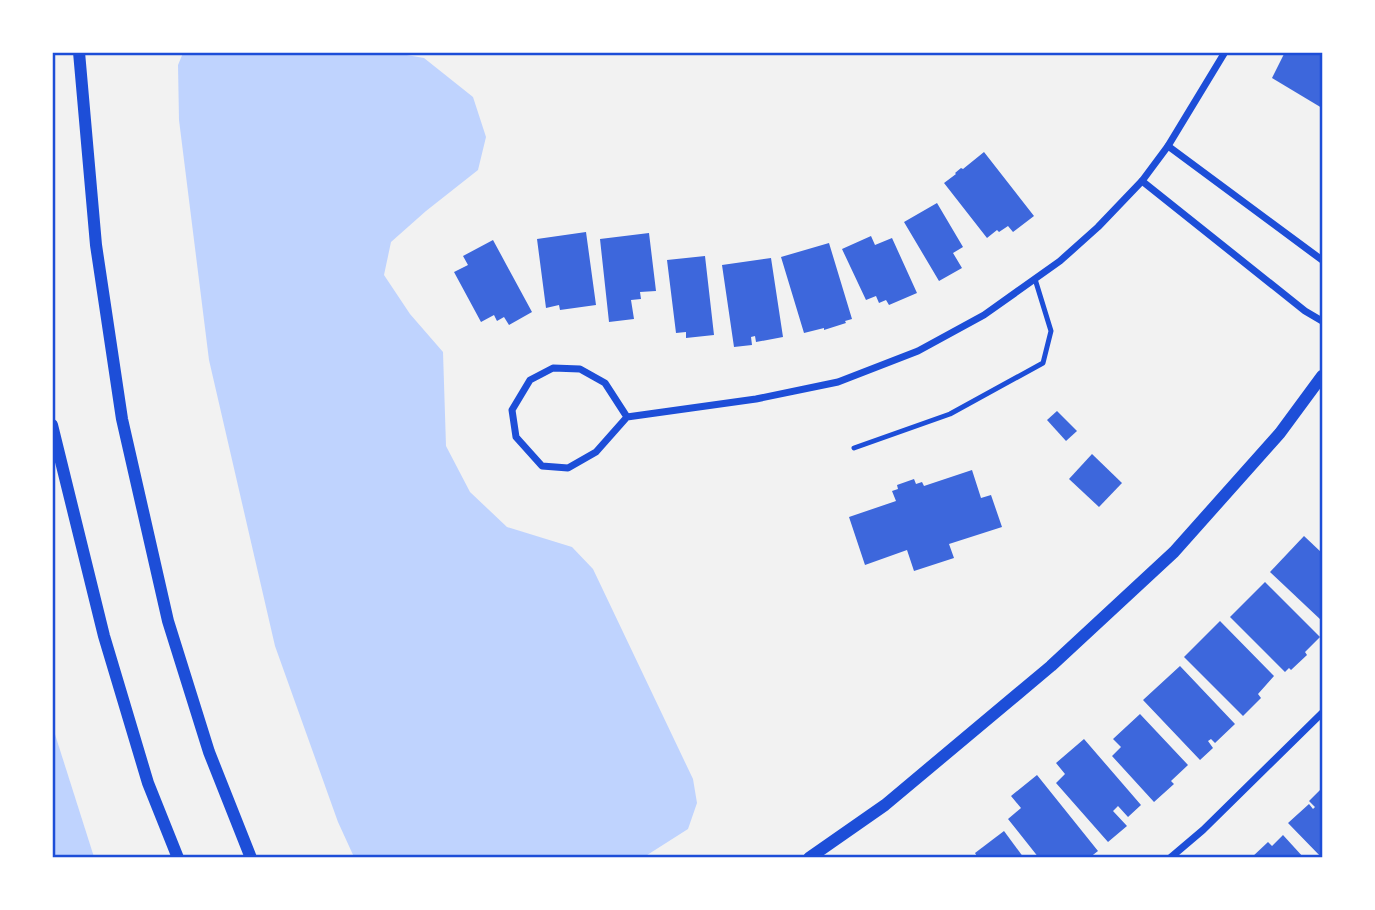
<svg xmlns="http://www.w3.org/2000/svg" width="1375" height="910" font-family="Poppins,sans-serif">
<style>
.water{fill:#bfd3fe}
.building{fill:#3d67dc}
.lines{fill:none;stroke-linecap:round;stroke-linejoin:round}
.service{stroke:#1d4ed8;stroke-width:5}
.minor{stroke:#1d4ed8;stroke-width:7}
.tertiary{stroke:#1d4ed8;stroke-width:12}
.neatline{fill:none;stroke:#1d4ed8;stroke-width:2.5}
</style>
<rect width="100%" height="100%" fill="#f2f2f2"/>
<g class="water">
<path d="M 183,53 L 395,53 L 424,58 L 473,97 L 486,137 L 478,170 L 426,211 L 391,242 L 384,275 L 410,314 L 443,352 L 446,446 L 470,492 L 507,527 L 572,547 L 593,569 L 693,779 L 697,803 L 688,829 L 644,857 L 354,857 L 338,822 L 275,646 L 209,360 L 179,120 L 178,65 Z"/>
<path d="M 53,728 L 94,857 L 53,857 Z"/>
</g>
<g class="building">
<path d="M 1285,52 L 1322,52 L 1322,108 L 1272,78 Z"/>
<path d="M 984,152 L 1034,216 L 1013,232 L 1008,226 L 999,232 L 997,230 L 987,238 L 944,183 L 956,174 L 955,173 L 961,168 L 963,169 Z"/>
<path d="M 937,203 L 963,247 L 953,253 L 962,268 L 939,281 L 904,222 Z"/>
<path d="M 586,232 L 596,305 L 560,310 L 559,305 L 546,308 L 537,239 Z"/>
<path d="M 649,233 L 656,291 L 640,292 L 641,299 L 631,300 L 634,319 L 609,322 L 600,239 Z"/>
<path d="M 871,236 L 875,245 L 892,238 L 917,293 L 889,305 L 886,300 L 879,303 L 876,296 L 866,300 L 842,249 Z"/>
<path d="M 493,240 L 532,312 L 509,325 L 504,317 L 497,321 L 494,315 L 481,322 L 454,272 L 468,265 L 463,256 Z"/>
<path d="M 829,243 L 852,319 L 845,321 L 846,323 L 824,330 L 824,328 L 804,333 L 781,257 Z"/>
<path d="M 705,256 L 714,335 L 686,338 L 686,332 L 676,333 L 667,260 Z"/>
<path d="M 771,258 L 783,337 L 756,342 L 755,336 L 751,337 L 752,345 L 734,347 L 722,265 Z"/>
<path d="M 1057,411 L 1077,431 L 1066,441 L 1047,420 Z"/>
<path d="M 1092,454 L 1122,483 L 1099,507 L 1069,479 Z"/>
<path d="M 972,470 L 981,498 L 991,495 L 1002,527 L 949,544 L 954,558 L 914,571 L 907,550 L 865,565 L 849,517 L 896,501 L 892,491 L 898,489 L 897,485 L 914,479 L 916,484 L 922,482 L 924,486 Z"/>
<path d="M 1304,536 L 1322,553 L 1322,621 L 1270,572 Z"/>
<path d="M 1265,582 L 1320,637 L 1305,652 L 1307,655 L 1291,670 L 1289,668 L 1285,672 L 1230,617 Z"/>
<path d="M 1220,621 L 1274,676 L 1258,694 L 1261,698 L 1243,716 L 1184,657 Z"/>
<path d="M 1180,666 L 1235,724 L 1215,743 L 1211,739 L 1208,741 L 1213,748 L 1200,760 L 1143,700 Z"/>
<path d="M 1140,714 L 1188,765 L 1171,781 L 1174,784 L 1154,802 L 1112,756 L 1121,747 L 1113,739 Z"/>
<path d="M 1084,739 L 1141,805 L 1128,817 L 1118,806 L 1113,811 L 1127,826 L 1108,842 L 1056,783 L 1065,774 L 1056,763 Z"/>
<path d="M 1037,775 L 1098,851 L 1089,858 L 1039,858 L 1008,819 L 1021,808 L 1011,796 Z"/>
<path d="M 1322,788 L 1322,858 L 1288,823 L 1309,804 L 1313,809 L 1315,807 L 1309,801 Z"/>
<path d="M 1004,831 L 1024,858 L 978,858 L 975,853 Z"/>
<path d="M 1283,835 L 1304,858 L 1251,858 L 1268,842 L 1272,846 Z"/>
</g>
<g class="lines">
<path class="service" d="M 854,448 L 950,414 L 1043,363 L 1051,331 L 1035,279"/>
<g class="minor">
<path d="M 1168,146 L 1322,260"/>
<path d="M 1142,181 L 1305,311 L 1322,321"/>
<path d="M 627,417 L 605,383 L 580,369 L 553,368 L 530,380 L 512,410 L 516,437 L 542,466 L 568,468 L 596,452 L 627,417 L 756,399 L 838,382 L 918,351 L 984,315 L 1060,261 L 1098,227 L 1142,181 L 1168,146 L 1225,52"/>
<path d="M 1170,858 L 1203,830 L 1322,713"/>
</g>
<g class="tertiary">
<path d="M 79,52 L 96,245 L 122,419 L 168,621 L 209,752 L 251,858"/>
<path d="M 52,425 L 104,636 L 148,783 L 178,858"/>
<path d="M 809,858 L 885,805 L 1051,666 L 1174,552 L 1280,433 L 1322,376"/>
</g>
</g>
<rect width="1375" height="910" fill="none" stroke="#ffffff" stroke-width="108"/>
<rect x="54" y="54" width="1267" height="802" class="neatline"/>
</svg>
